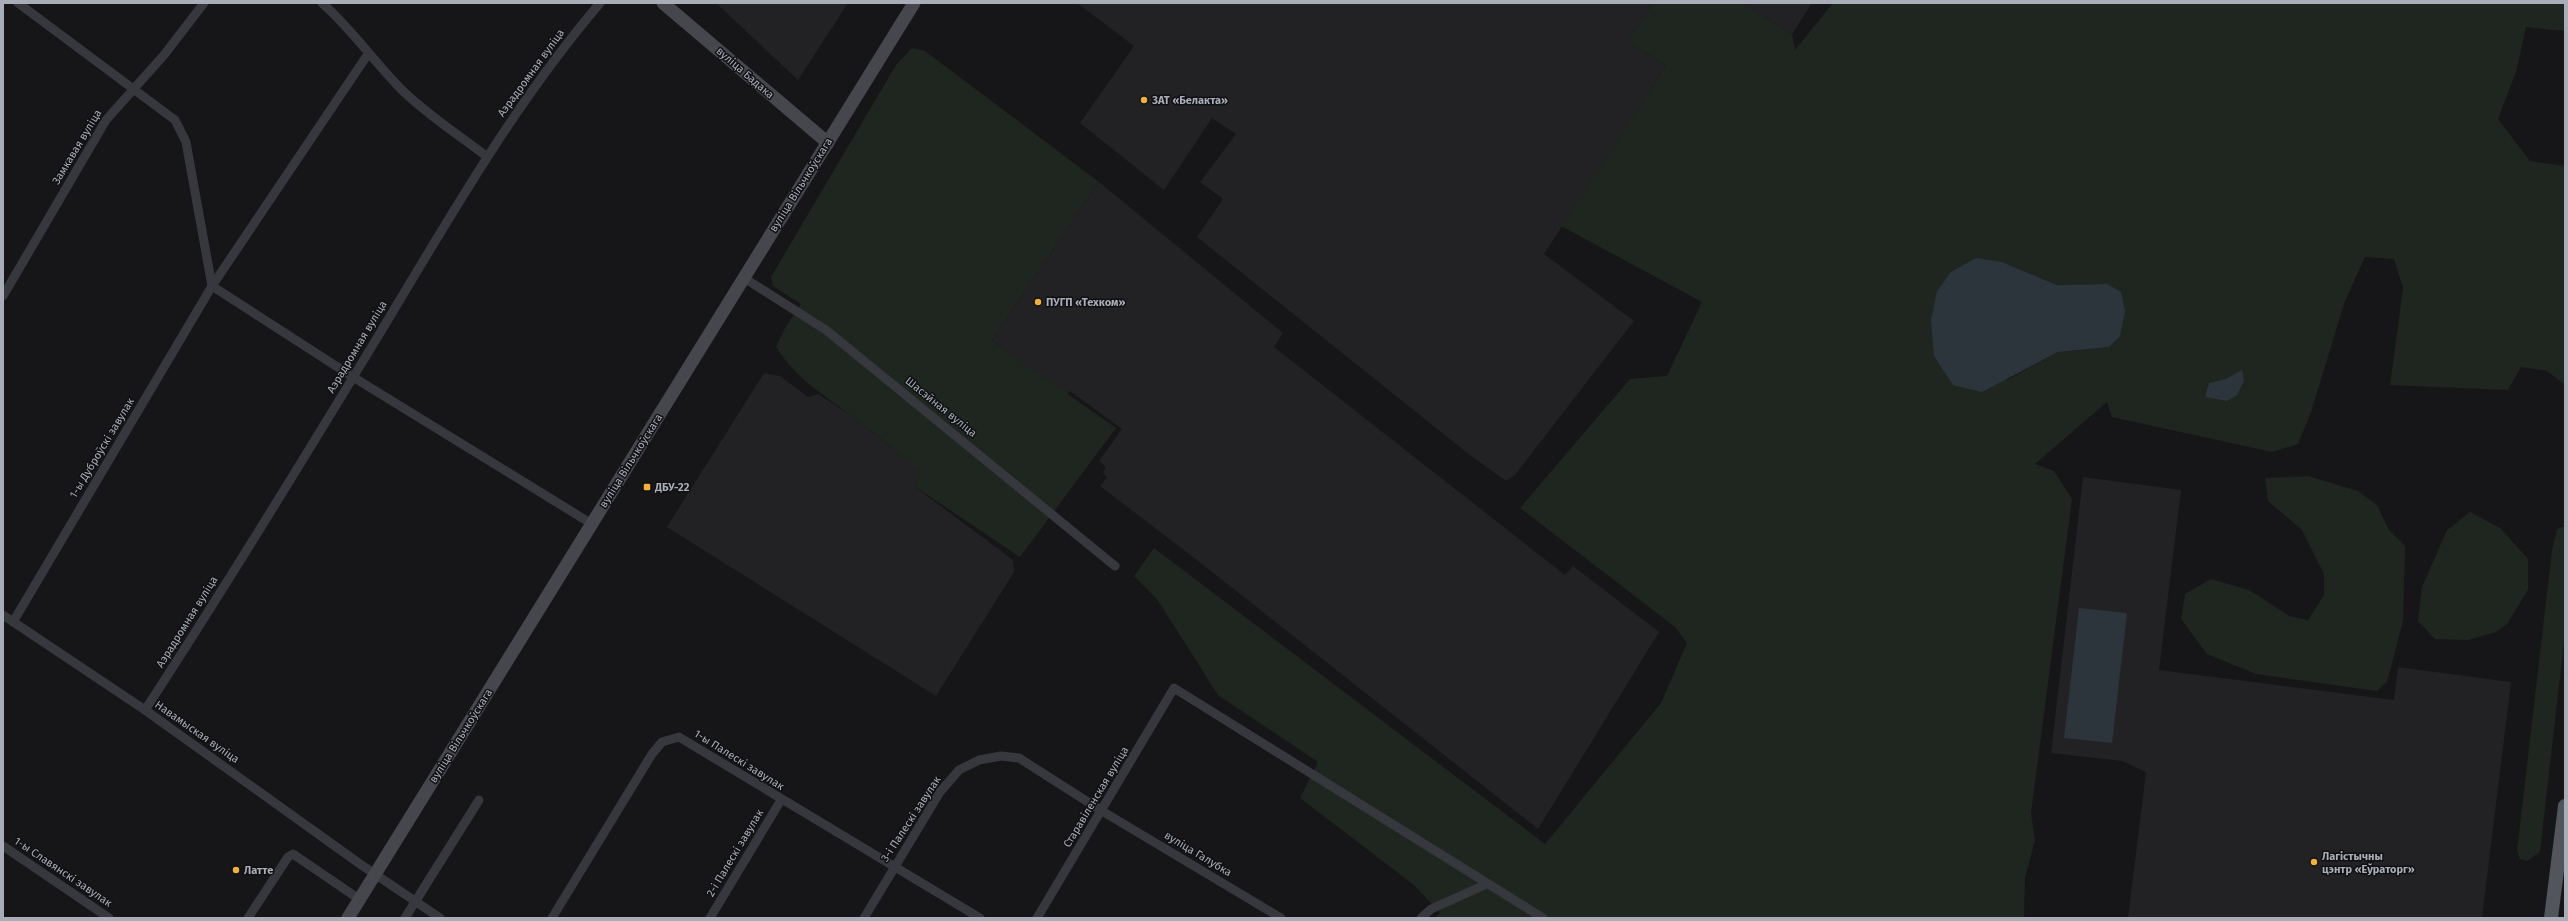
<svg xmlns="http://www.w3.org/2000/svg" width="2568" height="921" font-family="'Fira Sans',sans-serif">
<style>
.built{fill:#222225}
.green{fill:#1e261f;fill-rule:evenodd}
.water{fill:#2c353c}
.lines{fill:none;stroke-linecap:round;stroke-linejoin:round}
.minor{stroke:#37383d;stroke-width:9}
.secondary{stroke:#45474d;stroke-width:13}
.primary{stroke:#53555c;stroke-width:14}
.poi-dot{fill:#f2b134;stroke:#111113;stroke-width:1.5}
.labels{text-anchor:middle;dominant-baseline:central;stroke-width:3;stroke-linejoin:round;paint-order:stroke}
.street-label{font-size:11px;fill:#a8adb8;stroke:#111113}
.poi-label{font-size:11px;font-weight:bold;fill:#a8adb8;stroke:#111113;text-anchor:start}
</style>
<rect width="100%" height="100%" fill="#161618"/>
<g class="built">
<path d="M 716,3 L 848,3 L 798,80 Z"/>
<path d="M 1077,3 L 1653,3 L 1627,41 L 1666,66 L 1544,254 L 1634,321 L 1515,475 L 1506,481 L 1466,452 L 1197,237 L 1223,199 L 1200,182 L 1236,134 L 1212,118 L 1164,190 L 1080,123 L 1134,46 Z"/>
<path d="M 1742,3 L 1812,3 L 1792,34 Z"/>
<path d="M 1099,182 L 1283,333 L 1274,347 L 1565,575 L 1573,566 L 1659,632 L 1538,829 L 1202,564 L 1100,486 L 1107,477 L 1103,473 L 1106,467 L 1099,461 L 1122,429 L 1070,391 L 1067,395 L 992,341 Z"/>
<path d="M 764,373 L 780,376 L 808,397 L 818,394 L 849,414 L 921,470 L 914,486 L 1013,560 L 1014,572 L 936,696 L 667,527 Z"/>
<path d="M 2083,477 L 2181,490 L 2159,670 L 2394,700 L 2398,667 L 2511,682 L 2482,918 L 2128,918 L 2146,772 L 2122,761 L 2051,753 Z"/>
</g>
<g class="green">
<path d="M 1653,3 L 1742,3 L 1792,34 L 1795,50 L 1833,3 L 2565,3 L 2565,31 L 2526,27 L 2516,72 L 2498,119 L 2530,161 L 2565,166 L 2565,385 L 2547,371 L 2521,367 L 2508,390 L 2390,385 L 2403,288 L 2394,259 L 2365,257 L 2345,301 L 2311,412 L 2298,444 L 2272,452 L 2112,417 L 2107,402 L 2035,464 L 2054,471 L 2072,499 L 2031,813 L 2035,840 L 2025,878 L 2024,918 L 1435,918 L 1440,913 L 1414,885 L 1300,798 L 1318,762 L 1218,695 L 1157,599 L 1134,576 L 1154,548 L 1545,844 L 1661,703 L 1687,643 L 1675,627 L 1520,508 L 1630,379 L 1667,376 L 1702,302 L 1561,226 L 1666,66 L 1627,41 ZM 2002,262 L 2057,285 L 2107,284 L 2109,347 L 2058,352 L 2007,380 Z"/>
<path d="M 912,48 L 925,51 L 1099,182 L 992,341 L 1116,428 L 1020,557 L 914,486 L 920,470 C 897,451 874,433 850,415 C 820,392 797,379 776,347 L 785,328 L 801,304 L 773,286 L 771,277 L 896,65 Z"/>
<path d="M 2308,476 L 2358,491 L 2377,505 L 2389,530 L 2405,546 L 2403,621 L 2387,682 L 2377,691 L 2256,674 L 2207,654 L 2181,619 L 2185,594 L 2211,579 L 2249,590 L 2289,616 L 2308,620 L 2324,595 L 2324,574 L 2302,530 L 2268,501 L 2265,478 Z"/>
<path d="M 2470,512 L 2500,528 L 2528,559 L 2528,590 L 2507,624 L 2496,632 L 2468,640 L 2435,639 L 2418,621 L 2422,587 L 2447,530 Z"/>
<path d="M 2565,526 L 2565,633 L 2540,852 L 2527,861 L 2520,859 L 2517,851 L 2552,550 L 2557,529 Z"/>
</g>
<g class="water">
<path d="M 1976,258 L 2002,262 L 2057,285 L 2107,284 L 2121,292 L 2125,311 L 2120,336 L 2109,347 L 2058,352 L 1982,392 L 1953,385 L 1934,356 L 1931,320 L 1937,291 L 1951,272 Z"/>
<path d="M 2242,370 L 2244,381 L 2237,395 L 2227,401 L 2205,397 L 2209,383 L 2226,379 Z"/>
<path d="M 2079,608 L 2127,613 L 2112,743 L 2064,738 Z"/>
</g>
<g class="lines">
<g class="minor">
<path d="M 18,3 L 175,120 L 186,142 L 212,286 L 353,377 L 592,524"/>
<path d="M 322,3 C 352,29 374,62 402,90 C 425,113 460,136 486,156"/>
<path d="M 744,278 L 826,330 L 1115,566"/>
<path d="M 3,296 L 106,120 L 164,55 L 204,3"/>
<path d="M 3,615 L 145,710 L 360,864 L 440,918"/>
<path d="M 13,622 L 212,286 L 368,54"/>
<path d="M 145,710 C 226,586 303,460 380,333 C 448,220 514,104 600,3"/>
<path d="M 3,846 L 109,918"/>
<path d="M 248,918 L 288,857 L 293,854 L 359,899"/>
<path d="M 405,918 L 479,800"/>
<path d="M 552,918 L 652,754 L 662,742 L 679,737 L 980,918"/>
<path d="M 710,918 L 781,800"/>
<path d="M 864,918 L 940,792 L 959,770 L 979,760 L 1001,756 L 1019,758 L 1102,811 L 1281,918"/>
<path d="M 1037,918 L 1174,688 L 1543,918"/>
<path d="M 1421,918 L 1431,909 L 1487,884"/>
</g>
<g class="secondary">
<path d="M 663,3 L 828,143"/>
<path d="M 348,918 L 914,3"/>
</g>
<path class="primary" d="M 2551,918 L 2565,806"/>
</g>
<g class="poi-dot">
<circle cx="1144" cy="100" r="4"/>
<circle cx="1038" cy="302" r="4"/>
<rect x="643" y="483" width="8" height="8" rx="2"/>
<circle cx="2314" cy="862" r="4"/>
<circle cx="236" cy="870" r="4"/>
</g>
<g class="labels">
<g class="street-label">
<text transform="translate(531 73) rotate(-54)">Аэрадромная вуліца</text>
<text transform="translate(745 73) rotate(41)">вуліца Бадака</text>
<text transform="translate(77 147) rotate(-59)">Замкавая вуліца</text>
<text transform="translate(801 185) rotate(-58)">вуліца Вільчкоўскага</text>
<text transform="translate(357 347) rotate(-59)">Аэрадромная вуліца</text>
<text transform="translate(941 407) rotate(39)">Шасэйная вуліца</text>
<text transform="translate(102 448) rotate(-59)">1-ы Дуброўскі завулак</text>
<text transform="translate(631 461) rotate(-58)">вуліца Вільчкоўскага</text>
<text transform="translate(187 622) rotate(-58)">Аэрадромная вуліца</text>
<text transform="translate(197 732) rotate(35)">Навамыская вуліца</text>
<text transform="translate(461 736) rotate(-58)">вуліца Вільчкоўскага</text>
<text transform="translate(739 760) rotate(32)">1-ы Палескі завулак</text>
<text transform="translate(1096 797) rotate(-59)">Старавіленская вуліца</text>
<text transform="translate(911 819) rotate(-57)">3-і Палескі завулак</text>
<text transform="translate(735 853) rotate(-59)">2-і Палескі завулак</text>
<text transform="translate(1198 854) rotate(31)">вуліца Галубка</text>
<text transform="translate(63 872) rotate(34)">1-ы Славянскі завулак</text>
</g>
<g class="poi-label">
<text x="1152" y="100">ЗАТ «Белакта»</text>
<text x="1046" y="302">ПУГП «Техком»</text>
<text x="655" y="487">ДБУ-22</text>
<text x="2322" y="856">Лагістычны<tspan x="2322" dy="13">цэнтр «Еўраторг»</tspan></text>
<text x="244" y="870">Латте</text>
</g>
</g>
<rect width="2568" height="921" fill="none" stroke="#a8adb8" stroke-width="8"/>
</svg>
